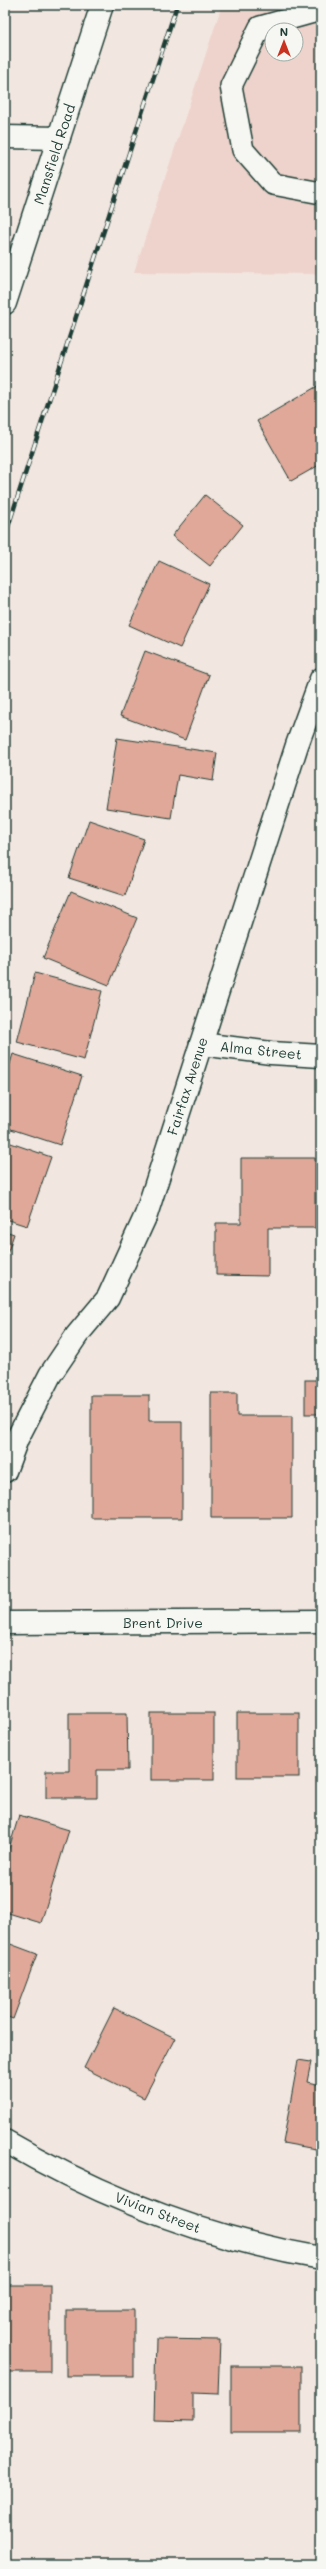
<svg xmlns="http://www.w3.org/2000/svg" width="326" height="2569" font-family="Mali,sans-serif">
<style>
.built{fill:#edd3cb;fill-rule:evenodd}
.building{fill:#e0a899;stroke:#1f3d34}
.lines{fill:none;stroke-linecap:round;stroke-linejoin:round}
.lane-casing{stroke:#1f3d34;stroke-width:24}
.street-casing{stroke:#1f3d34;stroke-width:25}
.secondary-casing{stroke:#1f3d34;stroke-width:25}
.lane{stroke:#f6f6f2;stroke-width:21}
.street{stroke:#f6f6f2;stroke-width:22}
.secondary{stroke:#f6f6f2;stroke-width:22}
.rail-casing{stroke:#1f3d34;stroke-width:4.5}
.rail{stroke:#f6f6f2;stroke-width:3;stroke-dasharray:9;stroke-linecap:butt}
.labels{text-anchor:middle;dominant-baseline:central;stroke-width:3;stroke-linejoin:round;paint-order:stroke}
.street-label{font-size:14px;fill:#1f3d34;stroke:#f6f6f2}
</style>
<rect width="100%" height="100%" fill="#f2e6e0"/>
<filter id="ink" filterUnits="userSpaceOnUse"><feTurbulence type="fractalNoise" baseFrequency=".025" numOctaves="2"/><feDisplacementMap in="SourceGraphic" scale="8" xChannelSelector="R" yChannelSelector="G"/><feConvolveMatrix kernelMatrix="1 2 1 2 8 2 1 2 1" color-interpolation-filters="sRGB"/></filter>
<g filter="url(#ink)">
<path class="built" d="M 222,5 L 321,5 L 321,274 L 134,272 ZM 272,30 L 296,30 L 296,54 L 272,54 Z"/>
<g class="building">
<path d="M 321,384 L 321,464 L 291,481 L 257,421 Z"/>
<path d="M 205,495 L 243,525 L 210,566 L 172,536 Z"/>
<path d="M 159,561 L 209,584 L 180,648 L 129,625 Z"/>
<path d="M 145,651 L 209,675 L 185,740 L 120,716 Z"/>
<path d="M 117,738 L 217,753 L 213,781 L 178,775 L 171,818 L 106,808 Z"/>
<path d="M 89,820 L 144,839 L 125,896 L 69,878 Z"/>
<path d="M 71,891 L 137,918 L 109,985 L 43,958 Z"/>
<path d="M 35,973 L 102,991 L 84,1060 L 17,1042 Z"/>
<path d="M 13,1054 L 82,1076 L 60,1145 L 5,1127 L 5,1080 Z"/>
<path d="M 5,1141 L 51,1157 L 27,1226 L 5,1219 Z"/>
<path d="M 241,1158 L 315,1158 L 315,1228 L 268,1228 L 268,1276 L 216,1275 L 216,1223 L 241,1223 Z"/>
<path d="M 5,1231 L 14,1234 L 5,1260 Z"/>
<rect x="305" y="1380" width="16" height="34"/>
<path d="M 211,1393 L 237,1393 L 237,1416 L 292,1416 L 292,1518 L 211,1518 Z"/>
<path d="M 91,1395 L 149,1395 L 149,1421 L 182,1421 L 182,1518 L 91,1518 Z"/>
<rect x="320" y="1453" width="1" height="65"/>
<path d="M 69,1713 L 127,1713 L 128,1770 L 97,1770 L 97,1798 L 46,1798 L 46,1771 L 69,1771 Z"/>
<rect x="151" y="1713" width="63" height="67"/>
<rect x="237" y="1713" width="62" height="64"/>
<path d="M 19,1815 L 69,1830 L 41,1923 L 5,1912 L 5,1862 Z"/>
<path d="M 5,1942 L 37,1954 L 13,2019 L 5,2016 Z"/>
<path d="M 114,2008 L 175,2038 L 144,2098 L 84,2068 Z"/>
<path d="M 298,2060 L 311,2062 L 307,2082 L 321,2085 L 321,2150 L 283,2143 Z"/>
<rect x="5" y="2285" width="45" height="87"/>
<rect x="66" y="2310" width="68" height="66"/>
<path d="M 156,2339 L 220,2340 L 218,2394 L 193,2393 L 193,2421 L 154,2420 Z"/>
<rect x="231" y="2366" width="70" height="66"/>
</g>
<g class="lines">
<g class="lane-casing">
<path id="lane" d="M 321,10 L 260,27 L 231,86 L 243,150 L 273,184 L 321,193"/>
</g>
<g class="street-casing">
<g id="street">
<path d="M 5,137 L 59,138"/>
<path d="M 201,1044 L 271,1053 L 321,1056"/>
<path d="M 5,1471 L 17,1439 L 50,1375 L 77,1335 L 108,1298 L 146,1215 L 297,745 L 321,679"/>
<path d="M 5,1623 L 321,1621"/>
<path d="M 5,2141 C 103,2198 209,2239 321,2258"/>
</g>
</g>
<g class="secondary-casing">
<path id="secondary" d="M 5,303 L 102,5"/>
</g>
<use href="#lane" class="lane"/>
<use href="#street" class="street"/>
<use href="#secondary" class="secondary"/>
<g class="rail-casing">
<path id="rail" d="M 5,536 L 177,5"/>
</g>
<use href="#rail" class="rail"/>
</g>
</g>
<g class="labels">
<g class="street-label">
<text transform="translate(54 154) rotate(-72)">Mansfield Road</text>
<text transform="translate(261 1050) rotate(6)">Alma Street</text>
<text transform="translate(187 1086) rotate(-72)">Fairfax Avenue</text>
<text x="163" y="1622">Brent Drive</text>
<text transform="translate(158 2212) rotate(21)">Vivian Street</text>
</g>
</g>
<rect width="326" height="2569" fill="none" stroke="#f6f6f2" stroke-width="20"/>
<rect x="10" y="10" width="306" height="2549" fill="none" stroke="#1f3d34" stroke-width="1.5" filter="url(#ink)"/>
<g transform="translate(284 42)"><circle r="19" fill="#f6f6f2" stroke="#a0aca6"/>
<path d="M0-3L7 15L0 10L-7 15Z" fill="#c8321e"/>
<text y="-6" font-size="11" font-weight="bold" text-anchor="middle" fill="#1f3d34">N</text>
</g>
</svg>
